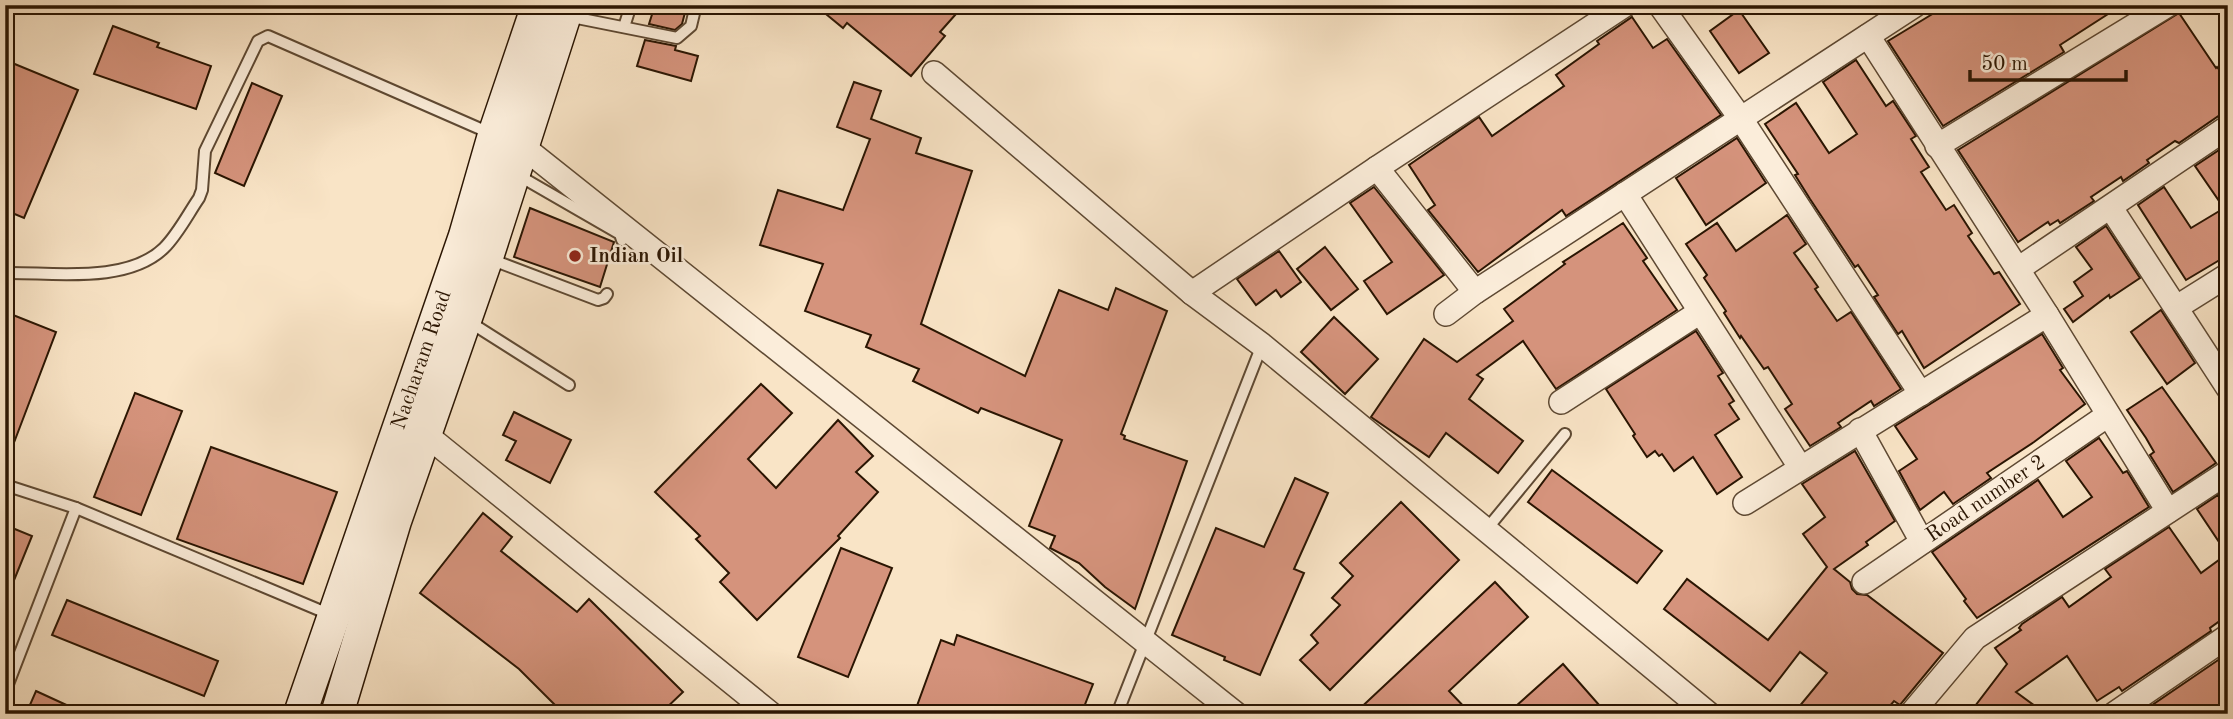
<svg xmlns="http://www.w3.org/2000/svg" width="2233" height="719" font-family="'Old Standard TT',serif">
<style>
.building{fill:#d5937c;stroke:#2a1502;stroke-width:2}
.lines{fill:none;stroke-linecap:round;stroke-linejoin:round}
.lane-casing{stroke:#5e4933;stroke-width:14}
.street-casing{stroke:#5e4933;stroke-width:26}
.secondary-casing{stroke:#2a1502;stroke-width:35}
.lane{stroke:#fbedda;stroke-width:10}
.street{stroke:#fbedda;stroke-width:23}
.secondary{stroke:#fbedda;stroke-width:32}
.poi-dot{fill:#8f2418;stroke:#fbedda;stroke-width:2.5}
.labels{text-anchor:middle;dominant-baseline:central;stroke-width:5;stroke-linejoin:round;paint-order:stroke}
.poi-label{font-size:21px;font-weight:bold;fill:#2a1502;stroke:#fbedda;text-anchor:start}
.street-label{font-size:21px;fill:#2a1502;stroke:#fbedda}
</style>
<rect width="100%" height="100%" fill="#f9e4c6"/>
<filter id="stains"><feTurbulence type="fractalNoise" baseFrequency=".00286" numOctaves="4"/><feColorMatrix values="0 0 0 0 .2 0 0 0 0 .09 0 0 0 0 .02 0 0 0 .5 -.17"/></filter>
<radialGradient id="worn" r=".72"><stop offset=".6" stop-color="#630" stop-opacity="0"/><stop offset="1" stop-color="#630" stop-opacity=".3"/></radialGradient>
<g class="building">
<path d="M 655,5 L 687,5 L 682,24 L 675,30 L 649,24 Z"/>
<path d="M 815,5 L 964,5 L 940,32 L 945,36 L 911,76 L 847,23 L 843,28 Z"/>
<path d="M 1956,5 L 2122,5 L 2060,45 L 2064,52 L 1943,126 L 1888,41 L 1944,7 L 1947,11 Z"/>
<path d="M 1739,10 L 1769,53 L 1739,73 L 1710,31 Z"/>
<path d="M 2179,13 L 2216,68 L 2217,67 L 2228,81 L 2228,113 L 2220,115 L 2179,143 L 2175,141 L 2147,160 L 2149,163 L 2123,181 L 2121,177 L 2091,197 L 2094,201 L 2060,223 L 2058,220 L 2050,225 L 2048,222 L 2018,242 L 1958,150 Z"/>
<path d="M 1632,17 L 1653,48 L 1667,39 L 1721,115 L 1566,216 L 1562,210 L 1478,272 L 1428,210 L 1435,205 L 1409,165 L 1479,117 L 1492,136 L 1564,86 L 1556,75 L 1599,44 L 1597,41 Z"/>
<path d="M 113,26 L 159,43 L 157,47 L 211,66 L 196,109 L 94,74 Z"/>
<path d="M 645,40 L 676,46 L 675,50 L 698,56 L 691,81 L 637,66 Z"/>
<path d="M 5,60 L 78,90 L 24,218 L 5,210 Z"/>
<path d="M 1856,60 L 1886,106 L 1893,101 L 1916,136 L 1911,139 L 1929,167 L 1921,172 L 1946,210 L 1954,205 L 1972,233 L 1968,236 L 1994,274 L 1999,272 L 2020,304 L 1924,368 L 1902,331 L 1898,334 L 1874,297 L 1878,295 L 1858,265 L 1855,267 L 1810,199 L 1795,175 L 1798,174 L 1765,124 L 1796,103 L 1829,153 L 1857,134 L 1823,82 Z"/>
<path d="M 854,82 L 881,91 L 871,119 L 921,138 L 916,153 L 972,171 L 921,324 L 1025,376 L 1059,290 L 1108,310 L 1116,288 L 1167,311 L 1121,434 L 1125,436 L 1124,439 L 1187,461 L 1135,609 L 1105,587 L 1079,563 L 1050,548 L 1055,536 L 1029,526 L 1062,440 L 981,408 L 978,413 L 913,381 L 919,369 L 866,347 L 871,335 L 805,311 L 823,264 L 760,245 L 778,190 L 843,210 L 870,139 L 837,127 Z"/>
<path d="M 252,83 L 282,96 L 244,186 L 215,173 Z"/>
<path d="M 1737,138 L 1766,183 L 1706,225 L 1676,178 Z"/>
<path d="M 2228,144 L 2228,214 L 2195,166 Z"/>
<path d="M 1374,187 L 1444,275 L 1387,314 L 1364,281 L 1392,262 L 1350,203 Z"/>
<path d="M 2164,187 L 2191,228 L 2221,210 L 2228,221 L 2228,255 L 2186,280 L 2138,205 Z"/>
<path d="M 530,208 L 614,242 L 600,287 L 514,257 Z"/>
<path d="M 1787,215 L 1806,244 L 1794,253 L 1818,287 L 1815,289 L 1837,321 L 1851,312 L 1901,389 L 1874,406 L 1871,401 L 1838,423 L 1841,427 L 1810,446 L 1785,409 L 1792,404 L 1768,367 L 1764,369 L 1741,336 L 1740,338 L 1724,313 L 1726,311 L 1704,278 L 1707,275 L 1686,244 L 1717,223 L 1736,251 Z"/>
<path d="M 1623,223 L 1647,258 L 1643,261 L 1677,310 L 1556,389 L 1523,341 L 1477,375 L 1483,379 L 1469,399 L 1523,441 L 1498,473 L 1446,433 L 1429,457 L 1371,417 L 1424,339 L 1457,362 L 1513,321 L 1504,309 L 1565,264 L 1563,262 Z"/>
<path d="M 2106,226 L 2140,278 L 2110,298 L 2109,295 L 2073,322 L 2064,309 L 2083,296 L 2074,282 L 2092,269 L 2076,247 Z"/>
<path d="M 1325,247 L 1358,289 L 1331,310 L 1297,269 Z"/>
<path d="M 1279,251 L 1301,282 L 1281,297 L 1276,290 L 1256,305 L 1237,279 Z"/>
<path d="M 2161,310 L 2195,363 L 2167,384 L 2131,332 Z"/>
<path d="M 13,315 L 56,332 L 7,461 L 5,335 Z"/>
<path d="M 1334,317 L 1378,359 L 1345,394 L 1301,352 Z"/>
<path d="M 1696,331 L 1723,373 L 1718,376 L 1734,401 L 1729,404 L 1739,419 L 1715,435 L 1742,477 L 1717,494 L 1693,457 L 1674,471 L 1662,454 L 1659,456 L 1655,451 L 1647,457 L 1633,436 L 1635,434 L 1606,389 Z"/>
<path d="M 2042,334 L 2063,368 L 2060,370 L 2085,404 L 2034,442 L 1987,473 L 1991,478 L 1953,504 L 1944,492 L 1920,510 L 1899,471 L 1917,459 L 1895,426 Z"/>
<path d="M 761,384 L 792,413 L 748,459 L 776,488 L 838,420 L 873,456 L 856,472 L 878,492 L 838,536 L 840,538 L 757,620 L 720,582 L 729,573 L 696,539 L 700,536 L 655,492 Z"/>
<path d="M 2162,387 L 2216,463 L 2173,492 L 2150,455 L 2154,452 L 2146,438 L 2127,410 Z"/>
<path d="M 135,393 L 182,411 L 141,515 L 94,497 Z"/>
<path d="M 514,412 L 571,440 L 550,483 L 506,460 L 516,441 L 503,435 Z"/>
<path d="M 2099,438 L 2123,473 L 2127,471 L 2149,507 L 1977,618 L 1964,601 L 1966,599 L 1932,552 L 2038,480 L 2063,517 L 2092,497 L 2066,461 Z"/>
<path d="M 211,447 L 337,492 L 303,584 L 177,539 Z"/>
<path d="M 1855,451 L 1895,521 L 1866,542 L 1868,545 L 1834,569 L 1850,582 L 1852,589 L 1857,594 L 1867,595 L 1943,653 L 1900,705 L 1894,701 L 1883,714 L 1793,714 L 1827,673 L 1800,652 L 1770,691 L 1664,609 L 1687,579 L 1768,640 L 1827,567 L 1803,534 L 1825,517 L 1802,484 Z"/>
<path d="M 1552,470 L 1662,551 L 1637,583 L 1528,502 Z"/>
<path d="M 1295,478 L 1328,493 L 1294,569 L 1304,573 L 1260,675 L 1224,660 L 1225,657 L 1172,635 L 1216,528 L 1264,547 Z"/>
<path d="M 2218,495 L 2228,510 L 2228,615 L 2210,628 L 2211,631 L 2122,691 L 2119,687 L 2097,701 L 2067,656 L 2016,692 L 2046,714 L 1969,714 L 2007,664 L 1995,648 L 2021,630 L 2019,628 L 2022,624 L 2062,597 L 2069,607 L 2111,577 L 2105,569 L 2169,527 L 2201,573 L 2227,554 L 2197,509 Z"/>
<path d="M 1401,502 L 1459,560 L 1330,690 L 1300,660 L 1318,643 L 1311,635 L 1340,605 L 1332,598 L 1353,576 L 1340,563 Z"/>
<path d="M 483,513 L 512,537 L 501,551 L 577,612 L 589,599 L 683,692 L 660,714 L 564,714 L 519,669 L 420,593 Z"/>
<path d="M 5,525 L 32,536 L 6,600 L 5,600 Z"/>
<path d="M 841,548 L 892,568 L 848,677 L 798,657 Z"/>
<path d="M 1495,582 L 1528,617 L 1449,691 L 1471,714 L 1354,714 Z"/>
<path d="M 67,600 L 218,661 L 204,696 L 52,635 Z"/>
<path d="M 957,635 L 1093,684 L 1082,712 L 1064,706 L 1061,714 L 914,714 L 941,640 L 954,645 Z"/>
<path d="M 2227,654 L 2228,714 L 2139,714 Z"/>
<path d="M 1563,664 L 1607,714 L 1507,714 Z"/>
<path d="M 36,691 L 86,714 L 26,714 Z"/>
</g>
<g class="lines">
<g class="lane-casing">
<g id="lane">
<path d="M 567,16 L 677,38 L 691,26 L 696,5"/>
<path d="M 624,27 L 631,5"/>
<path d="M 516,174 L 620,234 L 622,240"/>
<path d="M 490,259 L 598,300 L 604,298 L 607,294"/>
<path d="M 11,273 C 58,273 128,283 164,248 C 178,234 188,214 199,198 L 202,190 L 205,151 L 258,41 L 268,36 L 492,134"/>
<path d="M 468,321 L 569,385"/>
<path d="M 5,485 L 76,508 L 331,615"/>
<path d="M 1486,530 L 1565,434"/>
<path d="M 5,692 L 76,508"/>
<path d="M 1117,714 L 1262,345"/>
</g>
</g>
<g class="street-casing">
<g id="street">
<path d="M 1660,5 L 1741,119 L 1921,394"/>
<path d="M 1868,36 L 2047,315 L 2168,511"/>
<path d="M 934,73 L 1192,293 L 1262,345 L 1709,714"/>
<path d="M 511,141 L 522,146 L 1236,714"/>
<path d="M 1937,146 L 2168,5"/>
<path d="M 1377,168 L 1475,292"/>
<path d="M 1625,194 L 1800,467"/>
<path d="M 2111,208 L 2228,388"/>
<path d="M 2018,269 L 2228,127"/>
<path d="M 1192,293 L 1377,168 L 1625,5"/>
<path d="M 2177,307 L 2228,275"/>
<path d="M 1446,314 L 1475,292 L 1915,5"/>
<path d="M 1561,402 L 1700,312"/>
<path d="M 1860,430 L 1922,542"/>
<path d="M 425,434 L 771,714"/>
<path d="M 1745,503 L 2047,315"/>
<path d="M 1864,582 L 2108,415"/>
<path d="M 1911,714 L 1975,638 L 2228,472"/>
<path d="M 2114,714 L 2228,636"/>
</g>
</g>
<g class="secondary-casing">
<g id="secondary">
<path d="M 300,714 L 465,236 L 494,135 L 538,5"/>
<path d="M 337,714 L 395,521 L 487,257 L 568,5"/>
</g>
</g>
<use href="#lane" class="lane"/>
<use href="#street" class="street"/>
<use href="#secondary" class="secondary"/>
</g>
<circle class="poi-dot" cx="575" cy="256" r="7"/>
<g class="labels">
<g class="poi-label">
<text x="589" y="256">Indian Oil</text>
</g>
<g class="street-label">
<text transform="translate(422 360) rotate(-71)">Nacharam Road</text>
<text transform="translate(1986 499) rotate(-34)">Road number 2</text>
</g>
</g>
<rect width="2233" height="719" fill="none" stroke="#f9e4c6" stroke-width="28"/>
<rect x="7" y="7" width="2219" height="705" fill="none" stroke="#2a1502" stroke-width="3.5"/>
<rect x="14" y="14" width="2205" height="691" fill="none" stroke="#2a1502" stroke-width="2"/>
<path d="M1970 70v10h156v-10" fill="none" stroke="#2a1502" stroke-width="3.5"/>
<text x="1981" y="70" font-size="21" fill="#2a1502" stroke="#fbedda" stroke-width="5" paint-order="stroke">50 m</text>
<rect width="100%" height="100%" filter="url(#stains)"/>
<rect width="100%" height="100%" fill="url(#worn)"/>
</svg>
